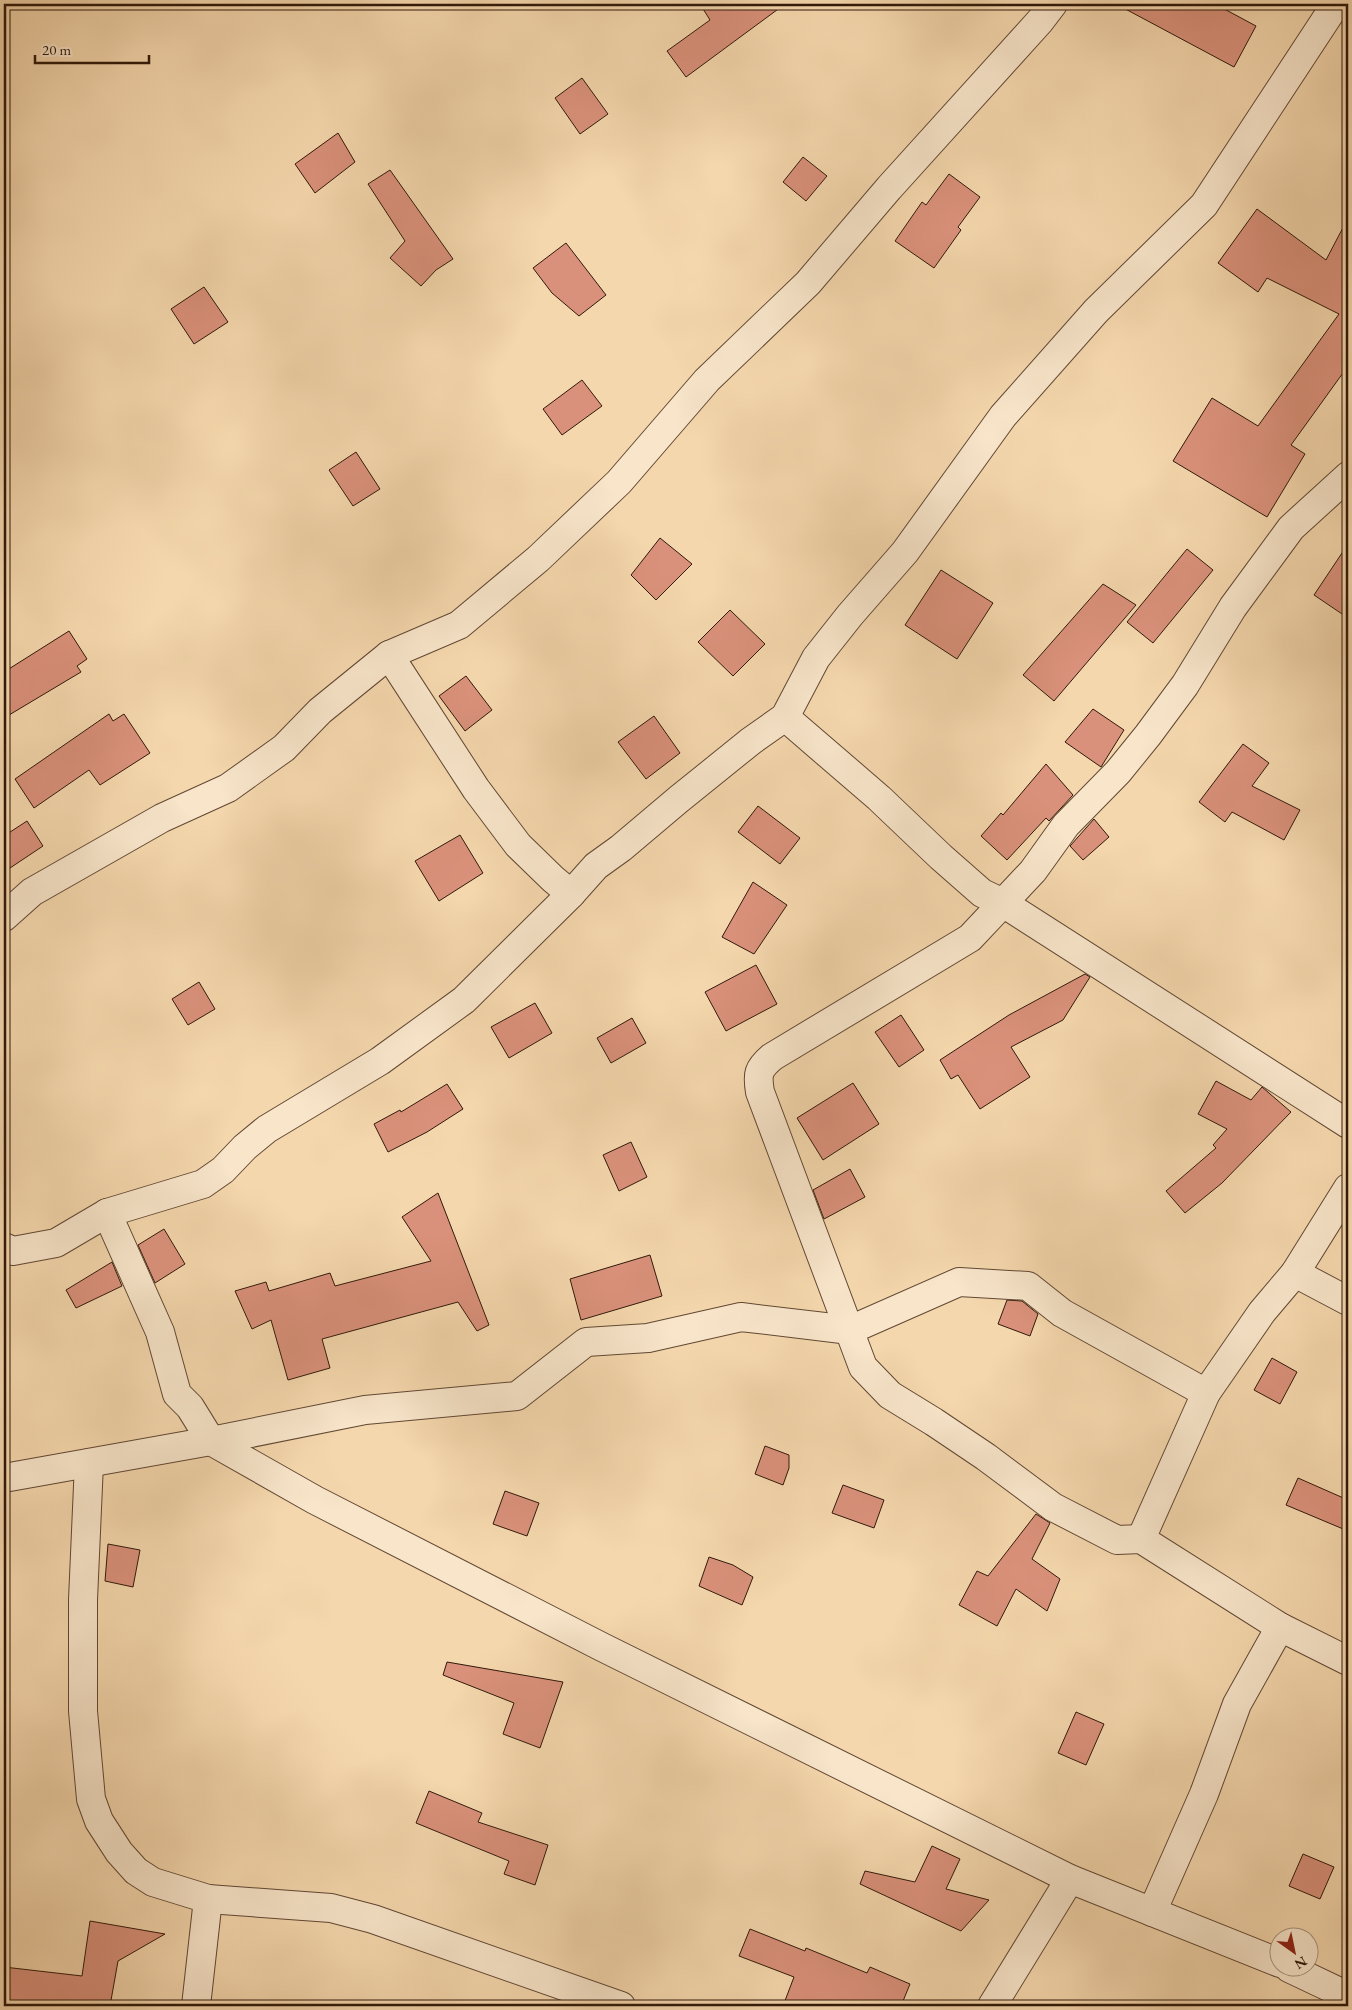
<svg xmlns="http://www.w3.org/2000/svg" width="1352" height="2010" font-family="'EB Garamond',serif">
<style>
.building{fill:#da917b;stroke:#30190a}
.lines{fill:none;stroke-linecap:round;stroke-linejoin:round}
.minor-casing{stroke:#614833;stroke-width:30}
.minor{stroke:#f8e5ca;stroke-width:28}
</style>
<rect width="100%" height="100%" fill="#f5d7ad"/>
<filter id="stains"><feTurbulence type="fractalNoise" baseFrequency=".004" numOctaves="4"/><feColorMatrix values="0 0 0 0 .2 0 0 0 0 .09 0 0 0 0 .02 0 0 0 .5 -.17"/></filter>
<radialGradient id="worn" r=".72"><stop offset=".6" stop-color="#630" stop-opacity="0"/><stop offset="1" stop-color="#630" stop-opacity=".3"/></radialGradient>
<g class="building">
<path d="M 700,4 L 785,4 L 686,77 L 667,51 L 710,20 Z"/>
<path d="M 1116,4 L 1215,4 L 1256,26 L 1234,67 Z"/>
<path d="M 582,78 L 608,114 L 580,134 L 555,98 Z"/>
<path d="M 338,133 L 355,162 L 315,193 L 295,164 Z"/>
<path d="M 803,157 L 827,176 L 806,201 L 783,182 Z"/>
<path d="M 390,170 L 453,259 L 436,270 L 421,286 L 390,258 L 405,241 L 368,184 Z"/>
<path d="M 949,174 L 980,197 L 958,227 L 961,230 L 934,268 L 895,241 L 922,202 L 926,205 Z"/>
<path d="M 1257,209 L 1326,260 L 1348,218 L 1348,366 L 1291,445 L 1305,454 L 1267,517 L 1173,461 L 1212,398 L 1258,426 L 1339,314 L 1267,278 L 1258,292 L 1218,263 Z"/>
<path d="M 566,243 L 606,295 L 579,316 L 552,293 L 533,268 Z"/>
<path d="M 204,287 L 228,322 L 194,344 L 171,309 Z"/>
<path d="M 582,380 L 602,406 L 562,435 L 543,409 Z"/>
<path d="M 356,452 L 380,489 L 353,506 L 329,470 Z"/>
<path d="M 660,538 L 692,564 L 656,600 L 631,575 Z"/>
<path d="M 1348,544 L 1348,618 L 1314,595 Z"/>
<path d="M 1187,549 L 1213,570 L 1153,643 L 1127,622 Z"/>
<path d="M 941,570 L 993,603 L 957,659 L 905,625 Z"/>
<path d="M 1103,584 L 1136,605 L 1054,701 L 1023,675 Z"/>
<path d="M 730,610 L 765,644 L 733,676 L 698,642 Z"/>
<path d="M 69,631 L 87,659 L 77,666 L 81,672 L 4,718 L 4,672 Z"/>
<path d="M 466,676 L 492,710 L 465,731 L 439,696 Z"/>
<path d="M 1093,709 L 1124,730 L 1101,767 L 1065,742 Z"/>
<path d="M 109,714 L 113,721 L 124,714 L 150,753 L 100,785 L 89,770 L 34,808 L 15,779 Z"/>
<path d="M 654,716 L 680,753 L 646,779 L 618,742 Z"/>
<path d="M 1243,744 L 1269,763 L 1252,786 L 1300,810 L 1284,840 L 1232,812 L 1225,822 L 1199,802 Z"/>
<path d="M 1046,764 L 1073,795 L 1049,821 L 1046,818 L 1007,860 L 981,836 L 1001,813 L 1003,815 Z"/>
<path d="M 758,806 L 800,838 L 780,864 L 738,832 Z"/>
<path d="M 1094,819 L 1109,837 L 1083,860 L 1070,846 Z"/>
<path d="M 27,821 L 43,846 L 4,872 L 4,836 Z"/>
<path d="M 460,835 L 483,873 L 439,901 L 415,861 Z"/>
<path d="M 753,882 L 787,905 L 754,954 L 722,937 Z"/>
<path d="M 756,965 L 777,1004 L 726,1031 L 705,992 Z"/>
<path d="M 1085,974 L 1090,977 L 1063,1020 L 1011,1047 L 1030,1077 L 980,1109 L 958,1075 L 951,1079 L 940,1060 L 1009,1015 Z"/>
<path d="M 199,982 L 215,1009 L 188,1025 L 172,999 Z"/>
<path d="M 535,1003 L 552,1033 L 509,1058 L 491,1027 Z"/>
<path d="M 901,1015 L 924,1050 L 899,1067 L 875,1032 Z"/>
<path d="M 632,1018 L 646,1043 L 611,1063 L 597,1038 Z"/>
<path d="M 1216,1081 L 1251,1100 L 1262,1087 L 1291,1112 L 1222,1183 L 1185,1213 L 1166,1191 L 1216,1148 L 1213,1145 L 1227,1129 L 1198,1114 Z"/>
<path d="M 853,1083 L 879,1124 L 823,1160 L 797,1118 Z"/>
<path d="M 447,1084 L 463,1109 L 427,1132 L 388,1152 L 374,1124 L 400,1110 L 401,1112 Z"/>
<path d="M 631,1142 L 647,1177 L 619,1191 L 603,1155 Z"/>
<path d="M 850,1169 L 865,1197 L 824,1219 L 813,1190 Z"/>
<path d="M 438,1193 L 489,1325 L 477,1331 L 458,1302 L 322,1339 L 330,1368 L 288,1380 L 271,1320 L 252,1329 L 235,1291 L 266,1282 L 269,1291 L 330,1273 L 335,1286 L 431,1261 L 402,1217 Z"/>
<path d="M 164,1229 L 185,1264 L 155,1283 L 138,1245 Z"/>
<path d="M 650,1255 L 662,1296 L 581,1320 L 570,1279 Z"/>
<path d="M 112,1262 L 122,1286 L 76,1308 L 66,1290 Z"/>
<path d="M 1007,1300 L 1022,1301 L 1038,1314 L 1030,1336 L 998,1324 Z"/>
<path d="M 1272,1358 L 1297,1372 L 1280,1404 L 1254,1390 Z"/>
<path d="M 765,1446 L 789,1455 L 789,1468 L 783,1485 L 755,1474 Z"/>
<path d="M 1298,1478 L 1348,1500 L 1348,1531 L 1286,1505 Z"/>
<path d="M 843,1485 L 884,1500 L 874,1528 L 832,1513 Z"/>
<path d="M 505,1491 L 539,1503 L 527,1536 L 493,1524 Z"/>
<path d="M 1036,1514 L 1050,1523 L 1032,1559 L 1060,1579 L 1047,1611 L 1016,1589 L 997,1626 L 959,1605 L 977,1571 L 988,1576 Z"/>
<path d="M 108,1544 L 140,1550 L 133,1587 L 105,1581 Z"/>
<path d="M 709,1557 L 733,1565 L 753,1577 L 742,1605 L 699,1586 Z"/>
<path d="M 447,1662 L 563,1682 L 540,1748 L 503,1734 L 514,1703 L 443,1675 Z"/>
<path d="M 1076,1712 L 1104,1724 L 1086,1765 L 1058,1753 Z"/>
<path d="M 429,1791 L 482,1813 L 478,1822 L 548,1845 L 535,1885 L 504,1874 L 509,1861 L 416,1823 Z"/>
<path d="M 932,1846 L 960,1859 L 946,1889 L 989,1900 L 961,1931 L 860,1884 L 865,1871 L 915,1882 Z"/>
<path d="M 1303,1854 L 1334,1867 L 1320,1899 L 1289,1886 Z"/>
<path d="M 90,1921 L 165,1934 L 118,1961 L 110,2006 L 4,2006 L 4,1967 L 82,1976 Z"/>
<path d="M 750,1929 L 805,1951 L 806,1948 L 867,1973 L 870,1967 L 910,1984 L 901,2006 L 783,2006 L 794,1977 L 739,1956 Z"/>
</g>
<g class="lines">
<g class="minor-casing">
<g id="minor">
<path d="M 1348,476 L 1291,528 L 1233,607 L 1185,685 L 1148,735 L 1118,772 L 1066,825 L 1033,871 L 970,938 L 772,1057 C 758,1069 757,1074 760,1092 L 863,1367 L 890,1395 L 934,1422 L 986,1457 L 1053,1507 L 1117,1540 L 1141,1539 L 1280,1627 L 1348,1661"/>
<path d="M 389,655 L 476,789 L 518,845 L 553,879 L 571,894"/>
<path d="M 785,717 L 879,798 L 941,857 L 982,893 L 1003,903 L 1348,1124"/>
<path d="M 4,917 L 32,892 L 162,818 L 228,788 L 284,748 L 320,711 L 389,655 L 459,625 L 538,559 L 619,482 L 707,380 L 808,283 L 889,188 L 1040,21 L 1053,4"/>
<path d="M 107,1213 L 160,1332 L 177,1394 L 190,1407 L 211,1441 L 315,1500 L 602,1647 L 1070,1879 L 1280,1963"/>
<path d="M 4,1247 L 13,1251 L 56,1243 L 107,1213 L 203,1184 L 223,1170 L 245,1147 L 267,1129 L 380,1061 L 464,1000 L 571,894 L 596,866 L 621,848 L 679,799 L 751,741 L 785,717 L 816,658 L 850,615 L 905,552 L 1003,416 L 1096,311 L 1204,205 L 1336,4"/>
<path d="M 1295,1273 L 1348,1301"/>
<path d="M 89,1463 L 83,1600 L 83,1711 L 91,1799 L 99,1821 L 119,1852 L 136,1871 L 153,1882 L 208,1899 L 331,1908 L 373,1919 L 621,2006"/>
<path d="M 4,1478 L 211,1441 L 365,1410 L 517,1396 L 586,1342 L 648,1338 L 741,1317 L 850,1330 L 959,1282 L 1028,1286 L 1062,1313 L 1206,1393"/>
<path d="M 1141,1539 L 1206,1393 L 1262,1312 L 1295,1273 L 1348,1188"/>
<path d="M 1152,1912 L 1204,1794 L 1237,1704 L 1280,1627"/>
<path d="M 1289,1968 L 1348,1996"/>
<path d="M 196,2006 L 208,1899"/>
<path d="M 992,2006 L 1070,1879"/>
</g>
</g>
<use href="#minor" class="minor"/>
</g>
<rect width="1352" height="2010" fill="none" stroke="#f5d7ad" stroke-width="20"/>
<rect x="5" y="5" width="1342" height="2000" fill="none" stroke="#30190a" stroke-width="2.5"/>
<rect x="10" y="10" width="1332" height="1990" fill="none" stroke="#30190a"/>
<g transform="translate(1294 1952) rotate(147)"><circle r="24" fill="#f8e5ca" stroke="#a8937d"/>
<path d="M0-4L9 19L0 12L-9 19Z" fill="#8f2418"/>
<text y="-8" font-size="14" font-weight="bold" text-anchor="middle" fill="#30190a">N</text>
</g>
<path d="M35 55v8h114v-8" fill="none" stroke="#30190a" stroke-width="2.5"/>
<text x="42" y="55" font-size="15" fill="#30190a" stroke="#f8e5ca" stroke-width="4" paint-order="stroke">20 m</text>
<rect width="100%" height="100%" filter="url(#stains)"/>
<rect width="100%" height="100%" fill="url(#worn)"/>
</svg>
